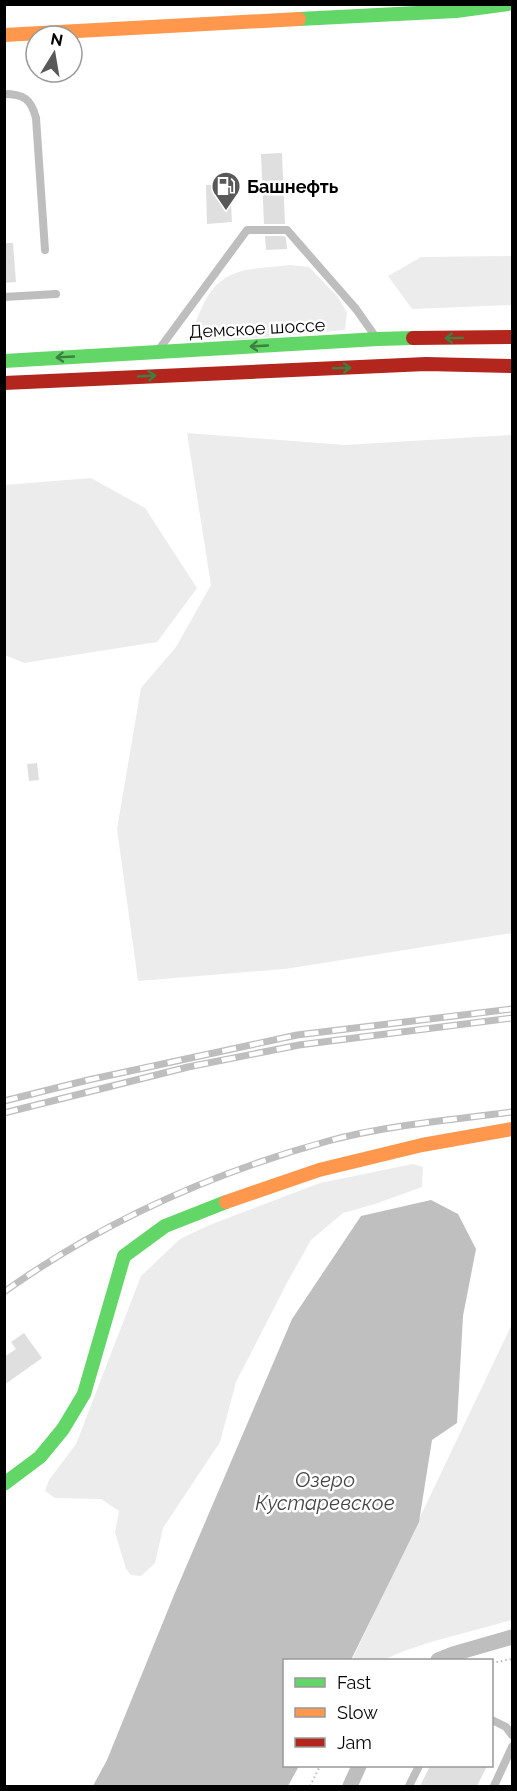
<svg xmlns="http://www.w3.org/2000/svg" width="517" height="1791" font-family="Raleway,sans-serif">
<style>
.green{fill:#ececec}
.water{fill:#bfbfbf}
.building{fill:#dfdfdf}
.lines{fill:none;stroke-linecap:round;stroke-linejoin:round}
.path{stroke:#b9b9b9;stroke-width:2;stroke-dasharray:1.5 3;stroke-linecap:butt}
.lane{stroke:#bebebe;stroke-width:8}
.street{stroke:#bebebe;stroke-width:15}
.fast{stroke:#63d668;stroke-width:14}
.slow{stroke:#ff974d;stroke-width:14}
.jam{stroke:#b3261e;stroke-width:14}
.rail-casing{stroke:#bebebe;stroke-width:7}
.rail{stroke:#fff;stroke-width:4.5;stroke-dasharray:14;stroke-linecap:butt}
.oneway{stroke:#3b803e}
.labels{text-anchor:middle;dominant-baseline:central;stroke-width:5;stroke-linejoin:round;paint-order:stroke}
.poi-label{font-size:18px;font-weight:bold;fill:#000;stroke:#fff;text-anchor:start}
.street-label{font-size:18px;fill:#000;stroke:#fff}
.water-label{font-size:20px;font-style:italic;fill:#444;stroke:#fff}
</style>
<rect width="100%" height="100%" fill="#fff"/>
<g class="green">
<path d="M 512,256 L 512,305 L 412,309 L 388,276 L 421,257 Z"/>
<path d="M 290,265 L 309,267 L 338,297 L 347,313 L 345,330 L 235,340 L 204,337 L 194,331 C 195,321 199,314 203,305 C 222,265 252,270 290,265 Z"/>
<path d="M 187,433 L 345,445 L 512,435 L 512,933 L 285,969 L 138,981 L 117,829 L 141,688 L 176,647 L 211,585 Z"/>
<path d="M 91,478 L 145,508 L 197,588 L 157,642 L 24,663 L 5,655 L 5,485 Z"/>
<path d="M 413,1164 L 423,1167 L 422,1187 L 375,1204 L 343,1213 L 311,1240 L 288,1281 L 236,1382 L 220,1442 L 163,1528 L 155,1563 L 141,1576 L 131,1575 L 126,1569 L 115,1532 L 119,1511 L 101,1499 L 55,1498 L 45,1491 L 49,1480 L 76,1444 L 141,1276 L 180,1239 L 207,1226 L 320,1183 Z"/>
<path d="M 512,1324 L 512,1620 L 431,1642 L 404,1651 L 383,1660 L 352,1660 Z"/>
</g>
<path class="water" d="M 431,1200 L 458,1214 L 476,1249 L 463,1316 L 457,1423 L 432,1440 L 419,1522 L 351,1660 L 284,1660 L 284,1766 L 299,1766 L 288,1786 L 93,1786 L 107,1760 L 174,1595 L 292,1319 L 361,1216 Z"/>
<g class="building">
<path d="M 282,153 L 285,224 L 264,224 L 261,154 Z"/>
<path d="M 230,184 L 232,222 L 207,224 L 206,185 Z"/>
<path d="M 265,236 L 284,236 L 286,238 L 287,249 L 266,250 Z"/>
<path d="M 4,243 L 13,243 L 16,282 L 4,283 Z"/>
<path d="M 37,763 L 39,780 L 29,781 L 27,764 Z"/>
<path d="M 24,1333 L 42,1358 L 4,1385 L 4,1357 L 16,1349 L 11,1342 Z"/>
<path d="M 430,1766 L 487,1766 L 477,1786 L 420,1786 Z"/>
</g>
<g class="lines">
<g class="path">
<path d="M 492,1663 L 512,1659"/>
<path d="M 310,1786 L 320,1766"/>
</g>
<g class="lane">
<path d="M 4,94 C 24,94 31,99 36,118 L 45,250"/>
<path d="M 4,297 L 56,294"/>
<path d="M 160,348 L 247,230 L 287,230 L 356,309 L 375,336"/>
<path d="M 492,1720 L 506,1727 L 512,1735"/>
<path d="M 409,1786 L 419,1766"/>
<path d="M 494,1786 L 512,1747"/>
</g>
<g class="street">
<path d="M 438,1660 L 453,1654 L 512,1637"/>
<path d="M 350,1786 L 359,1766"/>
</g>
<g class="fast">
<path d="M 299,19 L 456,11 L 508,4"/>
<path d="M 4,361 L 378,339 L 413,338"/>
<path d="M 4,1484 L 40,1457 L 63,1429 L 84,1394 L 124,1256 L 165,1226 L 226,1202"/>
</g>
<g class="slow">
<path d="M 4,35 L 299,19"/>
<path d="M 226,1202 L 319,1170 L 422,1145 L 512,1129"/>
</g>
<g class="jam">
<path d="M 413,338 L 512,337"/>
<path d="M 4,383 L 426,364 L 512,366"/>
</g>
<g class="rail-casing">
<g id="rail">
<path d="M 4,1101 L 88,1080 L 297,1035 L 512,1009"/>
<path d="M 4,1113 L 188,1067 L 299,1045 L 512,1018"/>
<path d="M 4,1292 C 102,1222 212,1173 328,1141 C 388,1125 451,1120 512,1112"/>
</g>
</g>
<use href="#rail" class="rail"/>
</g>
<defs><path id="oneway-shaft" d="M-6 0H5M1.5-3L5.5 0L1.5 3" fill="none" stroke-width="1.6" stroke-linecap="round" stroke-linejoin="round" transform="scale(1.5)"/></defs>
<g class="oneway">
<use href="#oneway-shaft" transform="translate(454 338) rotate(179)"/>
<use href="#oneway-shaft" transform="translate(259 346) rotate(177)"/>
<use href="#oneway-shaft" transform="translate(65 357) rotate(177)"/>
<use href="#oneway-shaft" transform="translate(342 368) rotate(-2)"/>
<use href="#oneway-shaft" transform="translate(147 376) rotate(-3)"/>
</g>
<defs>
<g id="fuel-pin" transform="scale(1.5)"><path d="M0 17L-7.5 6A9.5 9.5 0 1 1 7.5 6Z" fill="#595959" stroke="#fff"/><path d="M-5.5-6h7V0h2V4h1.3V-2.5L3-4.5l.8-.8L6-3V5H2.5V1h-1V6h-7ZM-4.2-4.7v3.2H.2V-4.7Z" fill="#fff"/></g>
</defs>
<g fill-rule="evenodd">
<use href="#fuel-pin" x="226" y="186"/>
</g>
<g class="labels">
<g class="poi-label">
<text x="247" y="186">Башнефть</text>
</g>
<g class="street-label">
<text transform="translate(257 328) rotate(-3)">Демское шоссе</text>
</g>
<g class="water-label">
<text x="325" y="1480">Озеро<tspan x="325" dy="23">Кустаревское</tspan></text>
</g>
</g>
<rect width="517" height="1791" fill="none" stroke="#000000" stroke-width="12"/>
<rect x="283" y="1659" width="210" height="108" fill="#ffffff" stroke="#999999" stroke-width="1.5"/>
<rect x="295" y="1678" width="30" height="9" fill="#63d668" stroke="#999999" stroke-width="1.5"/>
<text x="337" y="1689" font-size="18" fill="#000000">Fast</text>
<rect x="295" y="1708" width="30" height="9" fill="#ff974d" stroke="#999999" stroke-width="1.5"/>
<text x="337" y="1719" font-size="18" fill="#000000">Slow</text>
<rect x="295" y="1738" width="30" height="9" fill="#b3261e" stroke="#999999" stroke-width="1.5"/>
<text x="337" y="1749" font-size="18" fill="#000000">Jam</text>
<g transform="translate(54 54) rotate(11)"><circle r="28" fill="#ffffff" stroke="#999999" stroke-width="1.5"/>
<path d="M0-4.5L10 22L0 15L-10 22Z" fill="#595959"/>
<text y="-9" font-size="16" font-weight="bold" text-anchor="middle" fill="#000000">N</text>
</g>
</svg>
